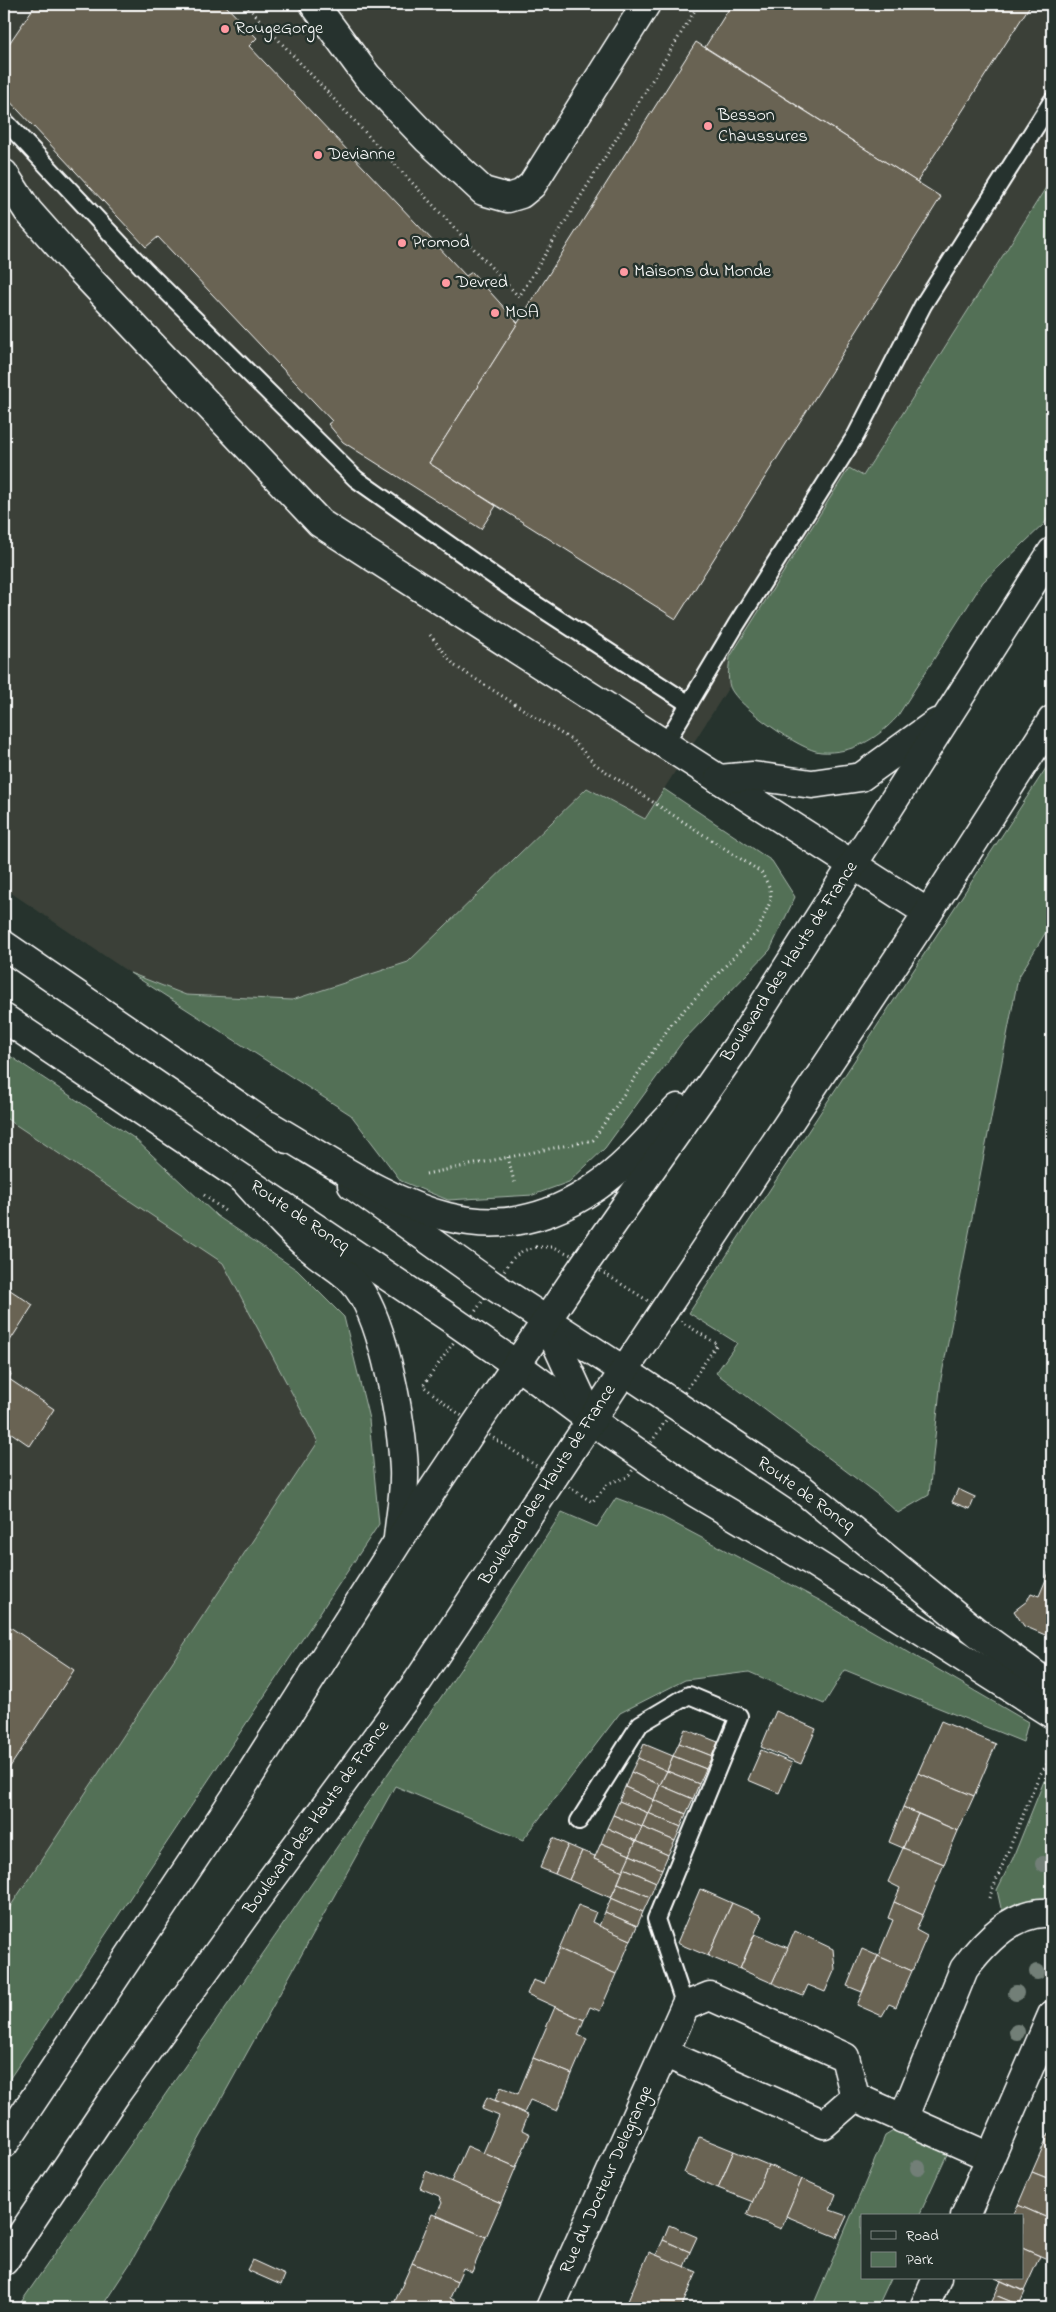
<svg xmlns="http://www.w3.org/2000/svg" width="1056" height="2312" font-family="'Indie Flower',sans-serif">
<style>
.built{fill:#3a4138}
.green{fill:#526f57;stroke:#a8b7ab}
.building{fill:#696352;stroke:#fff}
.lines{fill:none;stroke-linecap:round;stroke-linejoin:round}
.lane-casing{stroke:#fff;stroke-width:20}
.street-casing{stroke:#fff;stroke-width:31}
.secondary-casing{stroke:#fff;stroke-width:31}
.primary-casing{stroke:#fff;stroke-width:31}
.highway-casing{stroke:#fff;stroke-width:31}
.path{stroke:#fff;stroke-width:3;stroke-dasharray:1 4;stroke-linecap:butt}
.lane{stroke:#26332d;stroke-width:16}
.street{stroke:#26332d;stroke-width:28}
.secondary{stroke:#26332d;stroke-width:28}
.primary{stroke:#26332d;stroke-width:28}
.highway{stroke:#26332d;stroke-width:28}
.tree{fill:#727f77}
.poi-dot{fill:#ff9aa2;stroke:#26332d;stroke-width:2}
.labels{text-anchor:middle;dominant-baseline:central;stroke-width:5;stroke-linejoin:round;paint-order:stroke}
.poi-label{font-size:18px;fill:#fff;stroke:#26332d;text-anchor:start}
.street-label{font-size:18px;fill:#fff;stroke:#26332d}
</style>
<rect width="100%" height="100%" fill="#26332d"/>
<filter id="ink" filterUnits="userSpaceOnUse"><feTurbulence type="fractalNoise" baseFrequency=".02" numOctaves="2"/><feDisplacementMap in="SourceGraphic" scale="10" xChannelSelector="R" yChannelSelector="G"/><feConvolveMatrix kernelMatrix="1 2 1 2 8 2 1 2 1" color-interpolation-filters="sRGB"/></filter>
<g filter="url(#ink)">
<g class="built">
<path d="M 4,4 L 1052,4 L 1052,178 L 645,819 L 587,788 L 408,962 L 292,1000 L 186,995 L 130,973 L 4,888 Z"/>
<path d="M 4,1117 L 223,1263 L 318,1442 L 4,1916 Z"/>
</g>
<g class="green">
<path d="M 1052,178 L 1052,512 L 1044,524 L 983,582 L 897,717 C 877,739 852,754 821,752 C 801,751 737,706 730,687 C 727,677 729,666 730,657 L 849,468 L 863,476 Z"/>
<path d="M 1052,759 L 1052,922 L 1018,978 L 941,1379 L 929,1495 L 898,1513 L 878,1495 L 716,1373 L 737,1343 L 689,1313 Z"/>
<path d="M 587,788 L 645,819 L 664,789 L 772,861 L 795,897 L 770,950 L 683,1041 L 605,1148 L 569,1182 L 533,1195 L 448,1200 L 401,1181 L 351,1115 L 130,973 L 186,995 L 292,1000 L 408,962 Z"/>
<path d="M 4,1052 L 134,1138 L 217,1216 L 297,1270 L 344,1317 L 369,1419 L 379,1524 L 4,2087 L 4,1916 L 318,1442 L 223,1263 L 4,1117 Z"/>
<path d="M 616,1498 L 651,1511 L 819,1600 L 1028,1722 L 1023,1742 L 845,1670 L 824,1704 L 749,1672 L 685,1680 L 620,1713 L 523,1840 L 395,1786 L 131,2262 L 101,2308 L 17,2308 L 473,1651 L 562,1512 L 597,1527 Z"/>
<path d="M 1052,1772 L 1052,1905 L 1007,1914 L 1001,1908 L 997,1890 L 1013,1858 L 1044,1781 Z"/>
<path d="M 895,2130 L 948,2152 L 919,2216 L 862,2216 L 862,2278 L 891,2278 L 877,2308 L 812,2308 L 885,2136 Z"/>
</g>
<g class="building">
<path d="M 36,4 L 224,4 L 257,38 L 249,46 L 466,276 L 472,272 L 518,323 L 429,463 L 496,506 L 481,529 L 343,442 L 328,424 L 332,421 L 158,237 L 146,247 L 4,95 L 4,51 Z"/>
<path d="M 732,4 L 1031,4 L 917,182 L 705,47 Z"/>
<path d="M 696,42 L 941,197 L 676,619 L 429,463 Z"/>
<path d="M 4,1286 L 33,1305 L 4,1350 Z"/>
<path d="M 4,1352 L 7,1354 L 4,1360 L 10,1364 L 6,1370 L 11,1374 L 9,1379 L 54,1409 L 30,1446 L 7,1430 L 4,1435 Z"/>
<path d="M 958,1489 L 975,1497 L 970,1509 L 952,1502 Z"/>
<path d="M 1050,1570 L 1052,1571 L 1052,1632 L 1050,1637 L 1024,1626 L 1014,1611 L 1027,1601 L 1031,1593 L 1039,1596 Z"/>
<path d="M 4,1623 L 74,1670 L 4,1776 Z"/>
<path d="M 776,1711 L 816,1729 L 801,1764 L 761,1747 Z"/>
<path d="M 941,1721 L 996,1744 L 974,1796 L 918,1773 Z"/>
<path d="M 685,1729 L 718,1742 L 712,1756 L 679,1743 Z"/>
<path d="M 679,1743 L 712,1756 L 706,1769 L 673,1756 Z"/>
<path d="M 644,1744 L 673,1756 L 667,1771 L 638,1758 Z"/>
<path d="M 761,1750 L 792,1763 L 779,1793 L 748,1780 Z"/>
<path d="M 673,1756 L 706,1769 L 699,1784 L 667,1771 Z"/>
<path d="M 638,1758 L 667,1771 L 660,1785 L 631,1772 Z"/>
<path d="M 667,1771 L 699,1784 L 693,1799 L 660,1785 Z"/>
<path d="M 631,1772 L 660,1785 L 654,1800 L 625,1787 Z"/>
<path d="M 918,1773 L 974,1796 L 958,1831 L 903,1807 Z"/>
<path d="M 660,1785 L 693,1799 L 686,1814 L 654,1800 Z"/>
<path d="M 625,1787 L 654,1800 L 648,1813 L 619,1801 Z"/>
<path d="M 654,1800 L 686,1814 L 681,1827 L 648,1813 Z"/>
<path d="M 619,1801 L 648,1813 L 642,1827 L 613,1815 Z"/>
<path d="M 903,1807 L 918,1814 L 903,1848 L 889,1842 Z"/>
<path d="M 648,1813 L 681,1827 L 675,1841 L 642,1827 Z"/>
<path d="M 918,1814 L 958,1831 L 944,1864 L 903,1848 Z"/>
<path d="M 613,1815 L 642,1827 L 636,1841 L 607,1828 Z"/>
<path d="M 642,1827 L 675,1841 L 668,1855 L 636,1841 Z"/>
<path d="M 607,1828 L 636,1841 L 630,1855 L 601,1843 Z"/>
<path d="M 553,1838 L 568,1845 L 555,1874 L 540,1868 Z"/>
<path d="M 636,1841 L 668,1855 L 662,1869 L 630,1855 Z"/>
<path d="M 601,1843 L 630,1855 L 623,1871 L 594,1859 Z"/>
<path d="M 568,1845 L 582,1851 L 569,1880 L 555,1874 Z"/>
<path d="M 903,1848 L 944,1864 L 923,1915 L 894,1902 L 900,1888 L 888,1882 Z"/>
<path d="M 582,1851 L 595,1856 L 594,1859 L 623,1871 L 611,1898 L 569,1880 Z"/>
<path d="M 630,1855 L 662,1869 L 656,1882 L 624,1868 Z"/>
<path d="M 624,1868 L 656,1882 L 650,1897 L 618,1883 Z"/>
<path d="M 618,1883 L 650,1897 L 643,1912 L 611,1898 Z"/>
<path d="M 700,1889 L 732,1903 L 708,1956 L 677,1943 Z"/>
<path d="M 611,1898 L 643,1912 L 637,1926 L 605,1912 Z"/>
<path d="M 894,1902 L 923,1915 L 916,1930 L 927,1936 L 912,1971 L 878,1956 L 893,1920 L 888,1918 Z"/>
<path d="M 732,1903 L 762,1916 L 740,1969 L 708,1956 Z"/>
<path d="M 578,1905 L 596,1912 L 592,1922 L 631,1940 L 616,1974 L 559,1949 Z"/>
<path d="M 605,1912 L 637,1926 L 631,1940 L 599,1926 Z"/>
<path d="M 795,1931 L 833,1949 L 835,1969 L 825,1992 L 808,1985 L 803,1996 L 772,1983 Z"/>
<path d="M 755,1934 L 788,1948 L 772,1983 L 740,1969 Z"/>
<path d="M 559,1949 L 616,1974 L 600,2011 L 590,2007 L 584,2020 L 527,1994 L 533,1980 L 544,1984 Z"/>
<path d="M 862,1949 L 878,1956 L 862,1992 L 847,1986 Z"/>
<path d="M 878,1956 L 912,1971 L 896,2007 L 889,2004 L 882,2016 L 857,2005 Z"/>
<path d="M 555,2007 L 584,2020 L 578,2035 L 587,2039 L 572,2074 L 533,2058 Z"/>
<path d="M 533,2058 L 572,2074 L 557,2111 L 530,2100 L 524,2113 L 495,2100 L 501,2087 L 518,2094 Z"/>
<path d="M 487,2097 L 528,2115 L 522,2130 L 530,2134 L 516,2167 L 483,2153 L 499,2116 L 482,2109 Z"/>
<path d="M 1049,2133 L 1052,2134 L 1052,2180 L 1032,2172 Z"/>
<path d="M 699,2137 L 734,2151 L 718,2188 L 684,2173 Z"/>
<path d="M 467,2146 L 516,2167 L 501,2203 L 451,2182 Z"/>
<path d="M 734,2151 L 768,2165 L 753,2202 L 718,2188 Z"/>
<path d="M 768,2165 L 802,2179 L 781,2229 L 747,2215 Z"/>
<path d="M 426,2171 L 501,2203 L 486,2237 L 436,2215 L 442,2203 L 439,2196 L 420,2188 Z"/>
<path d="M 1032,2172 L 1052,2180 L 1052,2220 L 1018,2205 Z"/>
<path d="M 802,2179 L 836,2194 L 830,2210 L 847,2216 L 837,2237 L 786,2216 Z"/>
<path d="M 1018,2205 L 1052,2220 L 1052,2261 L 1022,2248 L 1022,2216 L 1013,2216 Z"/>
<path d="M 432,2214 L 486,2237 L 472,2272 L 463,2268 L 457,2282 L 412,2263 Z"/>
<path d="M 669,2225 L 697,2237 L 690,2252 L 663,2240 Z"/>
<path d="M 663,2240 L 690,2252 L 684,2267 L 656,2255 Z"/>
<path d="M 1022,2248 L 1040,2256 L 1024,2291 L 995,2278 L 1022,2278 Z"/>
<path d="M 649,2252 L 697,2272 L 681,2308 L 645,2308 L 628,2301 Z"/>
<path d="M 252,2260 L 285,2275 L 281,2285 L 247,2270 Z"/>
<path d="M 412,2263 L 457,2282 L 450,2298 L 458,2302 L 456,2308 L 392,2308 Z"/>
<path d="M 1001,2281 L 1025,2292 L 1019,2305 L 995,2295 Z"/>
<path d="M 995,2295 L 1019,2305 L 1018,2308 L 989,2308 Z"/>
<path d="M 628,2301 L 645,2308 L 624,2308 Z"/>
</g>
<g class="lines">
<g class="lane-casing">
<g id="lane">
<path d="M 4,120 L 145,270 L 356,479 L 518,593 L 689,704"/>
<path d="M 665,744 L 736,625 L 856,435 L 923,305 L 1052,101"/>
<path d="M 579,1821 L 640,1724 L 689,1695 L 739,1716 L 656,1919 L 685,2006"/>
</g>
</g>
<g class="street-casing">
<g id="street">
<path d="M 314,4 L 367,76 L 428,140 L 483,191 L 508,198 L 521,194 L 532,185 L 646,4"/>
<path d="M 4,174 L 28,211 L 76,265 L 320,523 L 928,913"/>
<path d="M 855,2097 L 990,2157"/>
<path d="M 903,2119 L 964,1969 C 985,1941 1015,1909 1052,1913"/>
<path d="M 965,2216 L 1052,2015"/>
<path d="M 550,2308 L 685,2006 L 710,1996 L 845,2057 L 855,2097 L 824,2124 L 664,2053"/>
<path d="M 924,2308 L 937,2278"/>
</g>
</g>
<g class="secondary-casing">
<g id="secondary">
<path d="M 623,1370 L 803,1490 L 979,1634 L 1052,1687"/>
<path d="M 592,1421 L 696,1493 L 811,1561 L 1052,1714"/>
</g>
</g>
<g class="primary-casing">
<g id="primary">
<path d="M 4,945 L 287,1139"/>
<path d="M 4,1018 L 448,1317 L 517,1365 L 592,1421"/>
<path d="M 352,1185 L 492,1285 L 623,1370"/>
<path d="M 546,1321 L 591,1419"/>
</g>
</g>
<g class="highway-casing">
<g id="highway">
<path d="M 719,779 L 753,776 L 812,784 L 861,777 L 936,723"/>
<path d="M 268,1125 C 374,1186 475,1272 596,1187 C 627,1166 652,1135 678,1108"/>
<path d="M 246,1182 C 268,1206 289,1232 315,1252 C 329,1264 347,1272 358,1288 C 385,1324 402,1425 404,1470 C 405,1493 400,1516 398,1538"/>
<path d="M 4,2144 L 246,1781 L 397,1543 L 475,1426 L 586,1262 L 736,1048 L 1052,552"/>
<path d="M 4,2261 L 116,2094 L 248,1911 L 418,1681 L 928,913 L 1052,720"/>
</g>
</g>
<g class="path">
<path d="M 245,4 L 519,297 L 699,4"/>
<path d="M 508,1157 L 515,1186"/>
<path d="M 426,1174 L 593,1140 L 672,1023 L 757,932 L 771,900 L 770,888 L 761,872 L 605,771 L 595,764 L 573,741 L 455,666 L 430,635"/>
<path d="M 204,1195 L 225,1211"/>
<path d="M 536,1247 L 554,1247 L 586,1262 L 717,1344 L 628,1477 L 609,1483 L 592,1502 L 475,1426 L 423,1386 L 512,1259 L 522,1251 Z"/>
<path d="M 989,1898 L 1039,1776 L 1052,1757"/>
</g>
<use href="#lane" class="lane"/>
<use href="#street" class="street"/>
<use href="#secondary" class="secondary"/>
<use href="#primary" class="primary"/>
<use href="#highway" class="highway"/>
</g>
<g class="tree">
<circle cx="1043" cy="1864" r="8"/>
<circle cx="1037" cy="1972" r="8"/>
<circle cx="1016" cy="1993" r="8"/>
<circle cx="1017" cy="2032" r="8"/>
<circle cx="918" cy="2168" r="8"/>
</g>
</g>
<g class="poi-dot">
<circle cx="225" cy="29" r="5"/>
<circle cx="708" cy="126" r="5"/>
<circle cx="318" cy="155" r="5"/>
<circle cx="402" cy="243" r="5"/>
<circle cx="624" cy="272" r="5"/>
<circle cx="446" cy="283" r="5"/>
<circle cx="495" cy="313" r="5"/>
</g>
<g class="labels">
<g class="poi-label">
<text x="235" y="29">RougeGorge</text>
<text x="718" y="116">Besson<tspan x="718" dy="21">Chaussures</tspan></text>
<text x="328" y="155">Devianne</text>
<text x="412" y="243">Promod</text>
<text x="634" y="272">Maisons du Monde</text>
<text x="456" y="283">Devred</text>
<text x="505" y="313">MOA</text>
</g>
<g class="street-label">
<text transform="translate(790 962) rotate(-57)">Boulevard des Hauts de France</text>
<text transform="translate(299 1217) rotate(34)">Route de Roncq</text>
<text transform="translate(548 1485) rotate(-57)">Boulevard des Hauts de France</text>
<text transform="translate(805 1495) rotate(36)">Route de Roncq</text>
<text transform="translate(317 1818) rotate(-54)">Boulevard des Hauts de France</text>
<text transform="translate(607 2180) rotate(-66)">Rue du Docteur Delegrange</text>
</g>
</g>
<rect width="1056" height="2312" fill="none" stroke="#26332d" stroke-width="20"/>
<rect x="10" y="10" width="1036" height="2292" fill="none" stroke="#fff" stroke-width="2" filter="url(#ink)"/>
<rect x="861" y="2214" width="162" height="65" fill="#26332d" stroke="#7d8581"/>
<rect x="871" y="2231" width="25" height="8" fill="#26332d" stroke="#7d8581"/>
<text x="906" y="2240" font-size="15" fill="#ffffff">Road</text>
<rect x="871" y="2252" width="25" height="15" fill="#526f57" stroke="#7d8581"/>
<text x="906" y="2264" font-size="15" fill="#ffffff">Park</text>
</svg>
